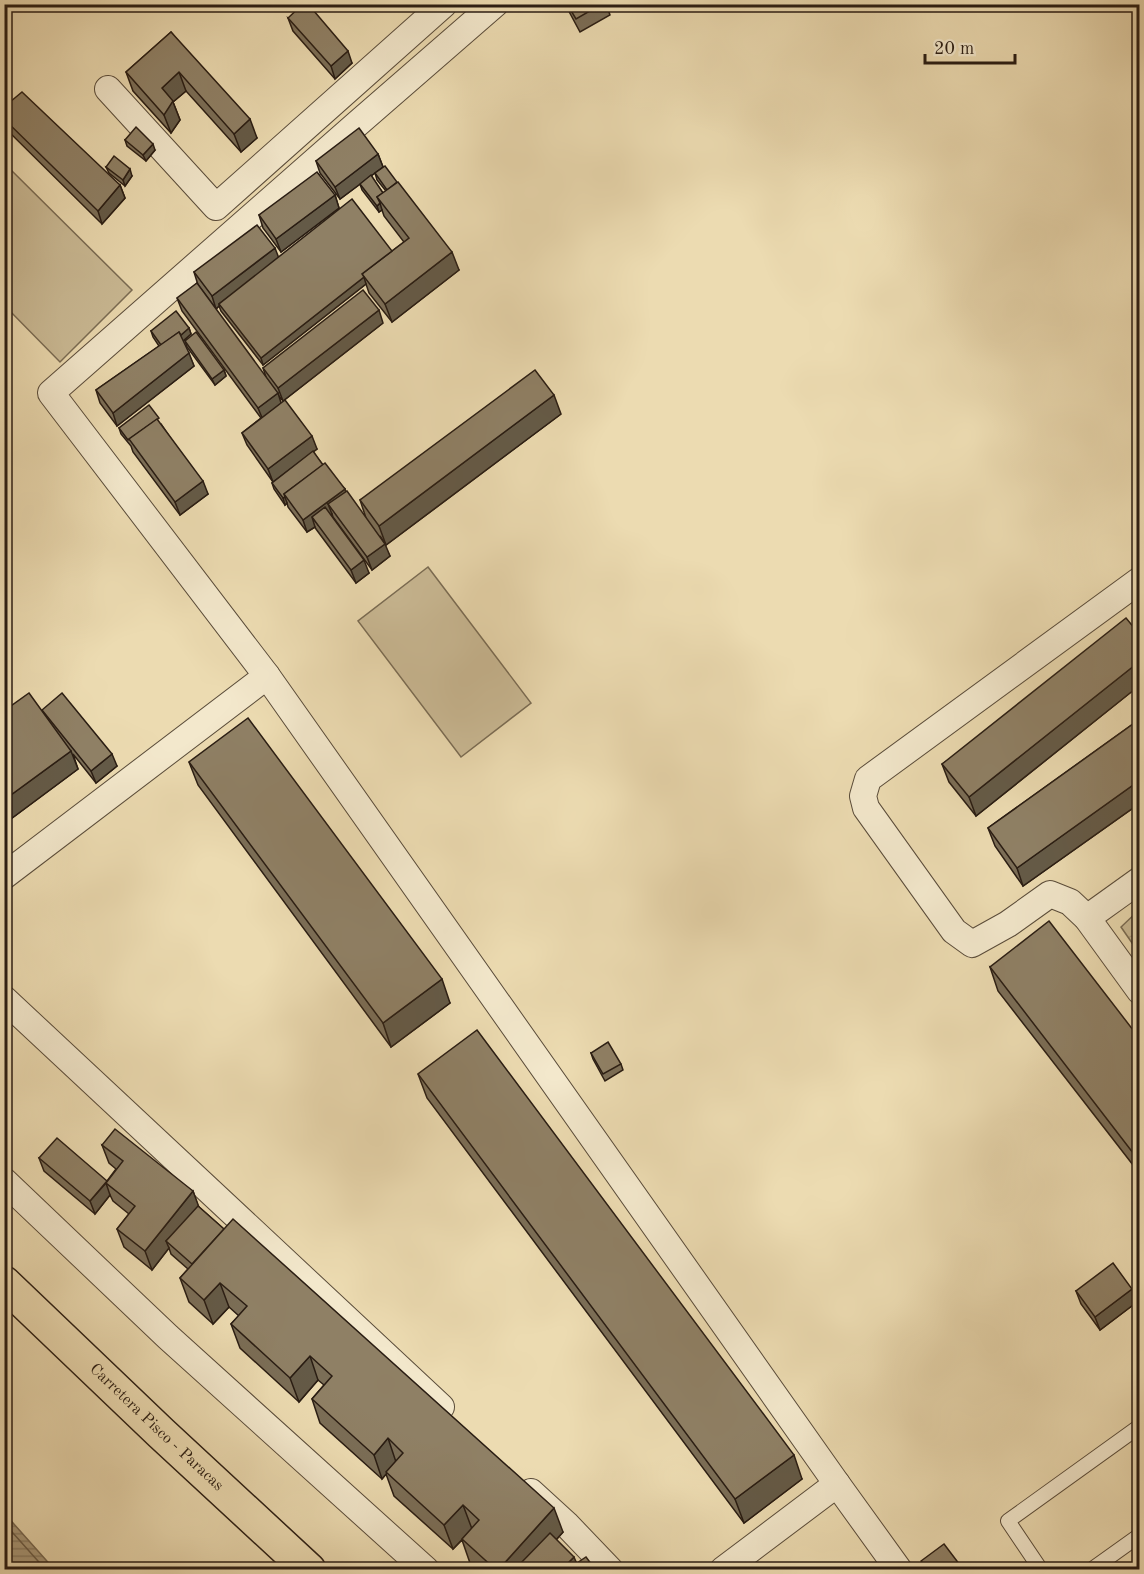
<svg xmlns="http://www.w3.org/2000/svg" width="1144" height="1574" font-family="'Old Standard TT',serif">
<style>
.grass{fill:#cbbb96;stroke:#7a6c54;stroke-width:1.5}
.forest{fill:url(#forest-crowns);stroke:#7a6c54;stroke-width:1.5}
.water{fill:url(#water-rules);stroke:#776851;stroke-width:1.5}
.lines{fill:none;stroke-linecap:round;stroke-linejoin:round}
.shore{stroke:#6a5c47;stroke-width:1.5}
.lane-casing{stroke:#5a4c3a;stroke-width:16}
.street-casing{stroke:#5a4c3a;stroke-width:28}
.primary-casing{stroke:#2a1d13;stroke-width:36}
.lane{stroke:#f3e8cc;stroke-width:14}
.street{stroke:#f3e8cc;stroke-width:26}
.primary{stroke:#ecdbb1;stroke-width:33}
.wall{fill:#7b6e57;stroke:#2a1d13;stroke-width:1.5}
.shaded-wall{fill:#645a47;stroke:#2a1d13;stroke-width:1.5}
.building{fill:#8f8065;stroke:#2a1d13;stroke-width:1.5}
.labels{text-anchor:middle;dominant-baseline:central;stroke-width:4.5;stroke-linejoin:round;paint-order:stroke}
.street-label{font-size:16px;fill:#2a1d13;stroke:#f3e8cc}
</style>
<defs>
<pattern id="forest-crowns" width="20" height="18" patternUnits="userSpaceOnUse" patternTransform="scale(1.5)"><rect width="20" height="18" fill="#cbbb96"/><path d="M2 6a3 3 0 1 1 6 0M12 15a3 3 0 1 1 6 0" fill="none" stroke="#aea080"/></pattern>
<pattern id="water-rules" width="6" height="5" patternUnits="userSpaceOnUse" patternTransform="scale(1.5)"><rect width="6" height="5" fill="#aa9a7b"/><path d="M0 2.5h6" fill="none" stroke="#8b7d64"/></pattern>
</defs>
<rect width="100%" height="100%" fill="#ecdbb1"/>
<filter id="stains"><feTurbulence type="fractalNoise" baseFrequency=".00333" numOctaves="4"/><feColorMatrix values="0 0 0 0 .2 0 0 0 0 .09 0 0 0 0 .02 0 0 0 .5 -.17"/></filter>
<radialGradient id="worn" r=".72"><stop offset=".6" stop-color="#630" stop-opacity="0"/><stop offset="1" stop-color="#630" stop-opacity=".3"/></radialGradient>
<g class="grass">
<path d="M 9,168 L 132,290 L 60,362 L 5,306 L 4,172 Z"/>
<path d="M 428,567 L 531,703 L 461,757 L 358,621 Z"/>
</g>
<path class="forest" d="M 1139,910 L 1139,953 L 1121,927 Z"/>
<path class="water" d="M 4,1514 L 5,1514 L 54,1569 L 5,1569 Z"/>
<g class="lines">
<path class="shore" d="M 4,1523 L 46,1570"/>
<g class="lane-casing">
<g id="lane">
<path d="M 1041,1570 L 1008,1521 L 1140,1426"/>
<path d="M 1091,1570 L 1140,1535"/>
</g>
</g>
<g class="street-casing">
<g id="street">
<path d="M 495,4 L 357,124 L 51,393 L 267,676 L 837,1484 L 899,1570"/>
<path d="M 108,89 L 216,207 L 444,4"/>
<path d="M 1140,580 L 868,779 L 863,796 L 866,808 L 954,931 L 972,944 L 1008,924 L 1050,894 L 1070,902 L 1087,918 L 1140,991"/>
<path d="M 4,876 L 267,676"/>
<path d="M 1087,918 L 1140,880"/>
<path d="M 4,999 L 441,1407"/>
<path d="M 4,1181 L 168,1337 L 426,1570"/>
<path d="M 531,1492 L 566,1524 L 610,1570"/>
<path d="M 723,1570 L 837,1484"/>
</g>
</g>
<g class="primary-casing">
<g id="primary">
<path id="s1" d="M 4,1283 L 161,1433 L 309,1570"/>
</g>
</g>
<use href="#lane" class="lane"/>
<use href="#street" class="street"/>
<use href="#primary" class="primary"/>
</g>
<g class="wall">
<path d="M 565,4 L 606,4 L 610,15 L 580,32 Z"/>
<path d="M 288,18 L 352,63 L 335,79 L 293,31 Z"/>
<path d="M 171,32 L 257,138 L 241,152 L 186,91 L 173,102 L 180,120 L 171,133 L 133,91 L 126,72 Z"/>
<path d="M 4,107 L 120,185 L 125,198 L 102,224 L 4,127 Z"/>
<path d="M 125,140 L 155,150 L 146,161 L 127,146 Z"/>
<path d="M 378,154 L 383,167 L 371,176 L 383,193 L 386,191 L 377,180 L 375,173 L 459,270 L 392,322 L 369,293 L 366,284 L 263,365 L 221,311 L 219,306 L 216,309 L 198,285 L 194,272 L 278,257 L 392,251 L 404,242 L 384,216 L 382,210 L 379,212 L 362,190 L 360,184 L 340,199 L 320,173 L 316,161 Z"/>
<path d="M 106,167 L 132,176 L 125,186 L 109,173 Z"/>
<path d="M 335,195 L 339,208 L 281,252 L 263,228 L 259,215 Z"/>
<path d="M 177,298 L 266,377 L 263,368 L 383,323 L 283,401 L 278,395 L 281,403 L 317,449 L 313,452 L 323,465 L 345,489 L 346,492 L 366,518 L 360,500 L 561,414 L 386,545 L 380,536 L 390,556 L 372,570 L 333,517 L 332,514 L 331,515 L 369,573 L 356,583 L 316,529 L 315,527 L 307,532 L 288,507 L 287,503 L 285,505 L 274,489 L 272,483 L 273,482 L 247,445 L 242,433 L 261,418 L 182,311 Z"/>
<path d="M 189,328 L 191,334 L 183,341 L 194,366 L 117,426 L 100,403 L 96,390 L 159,346 L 153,337 L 151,331 Z"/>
<path d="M 185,341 L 224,370 L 226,376 L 215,385 L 187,347 Z"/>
<path d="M 161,424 L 208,494 L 180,515 L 133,452 L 131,446 L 121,434 L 119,428 Z"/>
<path d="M 1140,635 L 1140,685 L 976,816 L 949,782 L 942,764 Z"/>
<path d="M 4,711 L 43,712 L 117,766 L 96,783 L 73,754 L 78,769 L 4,824 Z"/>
<path d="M 1140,719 L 1140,803 L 1023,886 L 995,846 L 988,828 Z"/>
<path d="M 189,762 L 450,1003 L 391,1047 L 198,785 Z"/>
<path d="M 990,967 L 1140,1039 L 1140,1174 L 998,991 Z"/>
<path d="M 591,1053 L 621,1064 L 623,1070 L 605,1081 L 593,1059 Z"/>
<path d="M 418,1074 L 802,1479 L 744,1523 L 427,1098 Z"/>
<path d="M 102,1145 L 193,1191 L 198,1206 L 563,1532 L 556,1540 L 577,1563 L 595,1569 L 477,1569 L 470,1563 L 462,1540 L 453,1549 L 394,1496 L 386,1474 L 382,1479 L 320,1423 L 312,1399 L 324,1385 L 318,1380 L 299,1402 L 240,1348 L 231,1324 L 239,1316 L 229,1307 L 213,1324 L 189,1302 L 180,1278 L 188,1269 L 171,1254 L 169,1248 L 152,1270 L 124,1247 L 117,1229 L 129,1214 L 113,1201 L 110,1195 L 95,1214 L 44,1171 L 39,1158 L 107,1181 L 116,1169 L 109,1163 Z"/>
<path d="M 1076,1291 L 1137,1302 L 1100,1330 L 1081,1304 Z"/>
</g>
<g class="shaded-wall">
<path d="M 348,51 L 352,63 L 335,79 L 331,66 Z"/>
<path d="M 179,72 L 186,91 L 173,102 L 180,120 L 171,133 L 164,115 L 162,88 Z"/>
<path d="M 250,119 L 257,138 L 241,152 L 234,134 Z"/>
<path d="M 153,144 L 155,150 L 146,161 L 143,155 Z"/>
<path d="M 378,154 L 383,167 L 340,199 L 335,187 Z"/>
<path d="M 130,169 L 132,176 L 125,186 L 123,180 Z"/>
<path d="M 120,185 L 125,198 L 102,224 L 98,211 Z"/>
<path d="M 335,195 L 339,208 L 281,252 L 276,239 Z"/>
<path d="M 380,203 L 382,210 L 379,212 L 377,206 Z"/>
<path d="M 275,248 L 280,261 L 219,304 L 219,306 L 216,309 L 212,296 Z"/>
<path d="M 452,252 L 459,270 L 392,322 L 385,304 Z"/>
<path d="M 364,277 L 366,284 L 263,365 L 261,358 Z"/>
<path d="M 379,310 L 383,323 L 283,401 L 278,388 Z"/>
<path d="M 189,328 L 191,334 L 167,355 L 164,349 Z"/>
<path d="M 189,353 L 194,366 L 117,426 L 113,413 Z"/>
<path d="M 224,370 L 226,376 L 215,385 L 212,379 Z"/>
<path d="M 278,393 L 282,406 L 263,420 L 258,408 Z"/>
<path d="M 554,395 L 561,414 L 386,545 L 379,526 Z"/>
<path d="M 312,436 L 317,449 L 273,482 L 268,469 Z"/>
<path d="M 203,481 L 208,494 L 180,515 L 175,502 Z"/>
<path d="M 345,489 L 349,502 L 328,504 L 332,514 L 318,525 L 312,517 L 315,527 L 307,532 L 303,520 Z"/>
<path d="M 285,497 L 287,503 L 285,505 L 283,498 Z"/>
<path d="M 385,544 L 390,556 L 372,570 L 367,557 Z"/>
<path d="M 364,560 L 369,573 L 356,583 L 351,570 Z"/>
<path d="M 1140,661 L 1140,685 L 976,816 L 969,797 Z"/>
<path d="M 71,751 L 78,769 L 4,824 L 4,800 Z"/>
<path d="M 112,754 L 117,766 L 96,783 L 91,771 Z"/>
<path d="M 1140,780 L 1140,803 L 1023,886 L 1017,868 Z"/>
<path d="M 442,979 L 450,1003 L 391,1047 L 383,1023 Z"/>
<path d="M 106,1183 L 110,1195 L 95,1214 L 90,1201 Z"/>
<path d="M 193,1191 L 200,1210 L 166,1241 L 169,1248 L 152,1270 L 145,1251 Z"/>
<path d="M 220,1283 L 229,1307 L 213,1324 L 204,1300 Z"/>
<path d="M 1132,1289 L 1137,1302 L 1100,1330 L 1095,1317 Z"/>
<path d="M 310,1356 L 318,1380 L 299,1402 L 290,1378 Z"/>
<path d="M 388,1438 L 396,1462 L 382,1479 L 374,1455 Z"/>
<path d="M 794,1455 L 802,1479 L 744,1523 L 735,1499 Z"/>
<path d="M 463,1505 L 472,1529 L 453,1549 L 444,1525 Z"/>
<path d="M 554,1508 L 563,1532 L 530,1569 L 519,1565 L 521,1569 L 499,1569 Z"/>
<path d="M 574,1557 L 579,1569 L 562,1569 Z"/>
</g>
<g class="building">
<path d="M 303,4 L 308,4 L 348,51 L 331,66 L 288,18 Z"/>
<path d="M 567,4 L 602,4 L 576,19 Z"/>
<path d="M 171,32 L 250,119 L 234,134 L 179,72 L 162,88 L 173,101 L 164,115 L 126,72 Z"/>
<path d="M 22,92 L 120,185 L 98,211 L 4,119 L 4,107 Z"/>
<path d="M 136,127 L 153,144 L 143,155 L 125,140 Z"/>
<path d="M 359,128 L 378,154 L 335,187 L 316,161 Z"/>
<path d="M 114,156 L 130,169 L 123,180 L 106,167 Z"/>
<path d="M 385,166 L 397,182 L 387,190 L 375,173 Z"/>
<path d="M 317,172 L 335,195 L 276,239 L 259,215 Z"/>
<path d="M 371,175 L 383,193 L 377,197 L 380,203 L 377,206 L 360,184 Z"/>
<path d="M 398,182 L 452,252 L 385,304 L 362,274 L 409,238 L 377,197 Z"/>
<path d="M 352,199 L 392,251 L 362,274 L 364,277 L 261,358 L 219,304 Z"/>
<path d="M 257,225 L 275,248 L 212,296 L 194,272 Z"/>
<path d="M 197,283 L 278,393 L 258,408 L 177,298 Z"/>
<path d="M 363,290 L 379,310 L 278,388 L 263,368 Z"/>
<path d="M 176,311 L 189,328 L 181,335 L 179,332 L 161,345 L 151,331 Z"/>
<path d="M 179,332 L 189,353 L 113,413 L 96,390 Z"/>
<path d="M 196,332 L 224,370 L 212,379 L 185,341 Z"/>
<path d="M 535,370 L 554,395 L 379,526 L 360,500 Z"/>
<path d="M 285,400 L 312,436 L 268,469 L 242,433 Z"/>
<path d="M 149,405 L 159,418 L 128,440 L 119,428 Z"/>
<path d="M 157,419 L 203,481 L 175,502 L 129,439 Z"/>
<path d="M 313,451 L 323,465 L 284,494 L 285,497 L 283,498 L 272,483 Z"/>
<path d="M 325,463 L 345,489 L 303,520 L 284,494 Z"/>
<path d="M 347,491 L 385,544 L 367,557 L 328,504 Z"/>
<path d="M 325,507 L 364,560 L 351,570 L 312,517 Z"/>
<path d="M 1126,618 L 1140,635 L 1140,661 L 969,797 L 942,764 Z"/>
<path d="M 29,693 L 71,751 L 4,800 L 4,711 Z"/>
<path d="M 62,693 L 112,754 L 91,771 L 42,710 Z"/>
<path d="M 248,718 L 442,979 L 383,1023 L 189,762 Z"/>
<path d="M 1140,719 L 1140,780 L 1017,868 L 988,828 Z"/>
<path d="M 1049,921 L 1140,1039 L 1140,1162 L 990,967 Z"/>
<path d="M 477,1030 L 794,1455 L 735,1499 L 418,1074 Z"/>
<path d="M 608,1042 L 621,1064 L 603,1074 L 591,1053 Z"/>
<path d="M 115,1129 L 193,1191 L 145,1251 L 117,1229 L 135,1206 L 106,1183 L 123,1161 L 102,1145 Z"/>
<path d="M 57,1138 L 107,1181 L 90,1201 L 39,1158 Z"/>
<path d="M 198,1206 L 224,1229 L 192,1264 L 166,1241 Z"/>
<path d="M 233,1219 L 554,1508 L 499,1569 L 495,1569 L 462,1539 L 479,1520 L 463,1505 L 444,1525 L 386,1472 L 403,1453 L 388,1438 L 374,1455 L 312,1399 L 332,1376 L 310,1356 L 290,1378 L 231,1324 L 247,1306 L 220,1283 L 204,1300 L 180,1278 Z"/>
<path d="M 1113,1263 L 1132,1289 L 1095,1317 L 1076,1291 Z"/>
<path d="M 550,1533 L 574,1557 L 562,1569 L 524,1569 L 519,1565 Z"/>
<path d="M 944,1544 L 963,1569 L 928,1569 L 921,1561 Z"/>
<path d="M 586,1557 L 595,1569 L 568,1569 Z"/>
</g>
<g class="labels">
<g class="street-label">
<text stroke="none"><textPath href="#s1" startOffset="210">Carretera Pisco - Paracas</textPath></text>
</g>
</g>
<rect width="1144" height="1574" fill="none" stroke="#ecdbb1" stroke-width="24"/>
<rect x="6" y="6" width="1132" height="1562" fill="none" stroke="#2a1d13" stroke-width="3"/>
<rect x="12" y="12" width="1120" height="1550" fill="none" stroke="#2a1d13" stroke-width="1.5"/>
<path d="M925 54v9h90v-9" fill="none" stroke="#2a1d13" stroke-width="3"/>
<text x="934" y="54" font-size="18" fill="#2a1d13" stroke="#f3e8cc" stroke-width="4.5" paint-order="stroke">20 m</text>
<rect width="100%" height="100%" filter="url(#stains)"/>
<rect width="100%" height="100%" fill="url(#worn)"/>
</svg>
